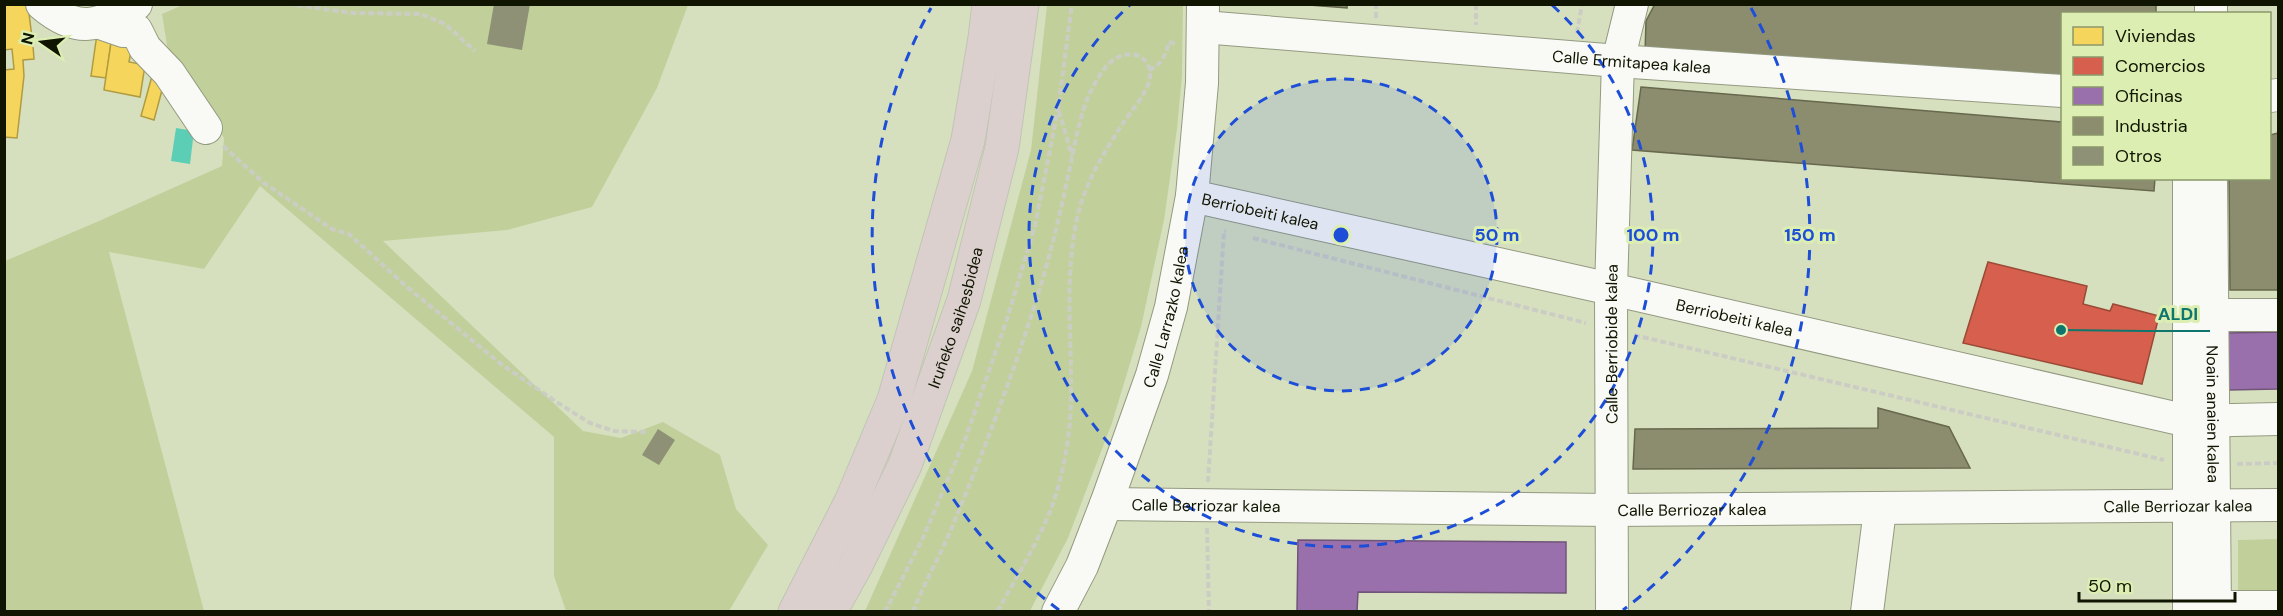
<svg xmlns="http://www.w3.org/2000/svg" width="2283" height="616" font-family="'DM Sans',sans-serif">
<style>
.green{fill:#c1d09b}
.water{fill:#5cceb5}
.homes{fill:#f6d55c;stroke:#b19b41;stroke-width:1.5}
.shops{fill:#d6604d;stroke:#9b4a36;stroke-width:1.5}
.offices{fill:#9970ab;stroke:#705578;stroke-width:1.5}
.industry{fill:#8c8c6e;stroke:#67684d;stroke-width:1.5}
.building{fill:#8e9176}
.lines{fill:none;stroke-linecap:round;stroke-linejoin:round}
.minor-casing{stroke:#939a80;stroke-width:34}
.highway-casing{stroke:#c1c5b5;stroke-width:35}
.path{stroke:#cbcdc4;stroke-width:4;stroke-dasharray:6 3;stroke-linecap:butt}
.minor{stroke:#f9faf5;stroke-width:32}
.highway{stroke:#dcd0cf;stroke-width:33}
.ring{fill:none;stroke:#1d4ed8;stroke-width:3;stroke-dasharray:10 8}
.labels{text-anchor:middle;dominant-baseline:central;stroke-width:6;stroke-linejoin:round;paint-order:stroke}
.street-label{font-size:16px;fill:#101501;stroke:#dceeb1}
.centre{fill:#1d4ed8;stroke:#dceeb1;stroke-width:3}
.ring-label{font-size:18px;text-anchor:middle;font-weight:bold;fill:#1d4ed8;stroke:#dceeb1;stroke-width:6;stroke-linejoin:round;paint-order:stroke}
.leader{fill:none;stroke:#0f766e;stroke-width:2}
.callout-dot{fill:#0f766e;stroke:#dceeb1;stroke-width:2}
.callout-label{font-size:18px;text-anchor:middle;font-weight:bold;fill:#0f766e;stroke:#dceeb1;stroke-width:6;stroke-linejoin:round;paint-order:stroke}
</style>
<rect width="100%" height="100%" fill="#d6e0bf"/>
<g class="green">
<path d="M 185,4 L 688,5 L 657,88 L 592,207 L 507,230 L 383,241 L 583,431 L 621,438 L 663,422 L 720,455 L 736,509 L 768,545 L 729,611 L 566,611 L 554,576 L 554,437 L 260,186 L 204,269 L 109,252 L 204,611 L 5,612 L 5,261 L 99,221 L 222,166 L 224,138 L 169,58 L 162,14 Z"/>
<path d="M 1047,5 L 1183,5 L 1182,76 L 1177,129 L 1164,220 L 1141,327 L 1112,423 L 1068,538 L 1030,611 L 865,611 L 972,371 L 1031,150 Z"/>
<path d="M 2278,539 L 2278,590 L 2238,590 L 2238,540 Z"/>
</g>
<path class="water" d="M 176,128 L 194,131 L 190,164 L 171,161 Z"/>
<g class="homes">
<path d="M 4,5 L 28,5 L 33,46 L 34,59 L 23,60 L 24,76 L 17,138 L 4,137 L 4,70 L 14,69 L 12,49 L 4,50 Z"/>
<path d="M 97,34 L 112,36 L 106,78 L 91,76 Z"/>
<path d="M 112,36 L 133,40 L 129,62 L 145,65 L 140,97 L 104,90 Z"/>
<path d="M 152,76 L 165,79 L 154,120 L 141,116 Z"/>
</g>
<path class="shops" d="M 1988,262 L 2087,286 L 2083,304 L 2110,311 L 2113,304 L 2159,316 L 2142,384 L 1963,343 Z"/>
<g class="offices">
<path d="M 2278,332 L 2278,389 L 2228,390 L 2227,333 Z"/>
<path d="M 1298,540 L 1566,542 L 1566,593 L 1358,592 L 1357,612 L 1297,612 Z"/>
</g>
<g class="industry">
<path d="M 1347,4 L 1347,8 L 1296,4 Z"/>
<path d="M 1655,4 L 2156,4 L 2156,14 L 2062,14 L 2062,79 L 1645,52 L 1646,21 Z"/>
<path d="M 1641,87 L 2062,122 L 2062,178 L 2155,178 L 2154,191 L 1632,150 Z"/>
<path d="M 2278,133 L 2278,290 L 2230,290 L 2229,178 L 2270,178 L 2270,135 Z"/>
<path d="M 1878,408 L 1949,427 L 1970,468 L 1633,469 L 1635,429 L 1878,428 Z"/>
</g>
<g class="building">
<path d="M 494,4 L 530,4 L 522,50 L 487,44 Z"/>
<path d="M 658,429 L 675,440 L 659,465 L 642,455 Z"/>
</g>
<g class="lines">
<g class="minor-casing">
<g id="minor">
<path d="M 42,4 C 77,34 99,27 136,4"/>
<path d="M 2211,14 L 2211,4"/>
<path d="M 100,23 L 123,31 L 136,30 L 145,48 L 169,73 L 206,128"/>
<path id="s1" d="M 1203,27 L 1618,61 L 2062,91"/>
<path d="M 2270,96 L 2278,95"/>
<path d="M 2189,178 L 2189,612"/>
<path id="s2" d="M 2211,178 L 2215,612"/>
<path id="s3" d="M 1192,196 L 1611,289 L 2188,421 L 2278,419"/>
<path d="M 2214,315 L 2278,315"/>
<path id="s4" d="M 1106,504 L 1611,510 L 2278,505"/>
<path d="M 2215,607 L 2278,607"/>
<path id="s5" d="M 1058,612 L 1082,566 L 1106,504 L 1152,375 L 1171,307 L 1192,196 L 1202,83 L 1203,4"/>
<path id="s6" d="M 1612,612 L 1611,289 L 1618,61 L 1632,4"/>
<path d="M 1867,612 L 1880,510"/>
</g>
</g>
<g class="highway-casing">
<g id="highway">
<path d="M 795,612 L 852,500 L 894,400 L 968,140 L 985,38 L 989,4"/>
<path id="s7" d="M 830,612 L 856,565 L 905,465 L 964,300 L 1002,148 L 1022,4"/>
</g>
</g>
<g class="path">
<path d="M 288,4 L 353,13 L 421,14 L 445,24 L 475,51"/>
<path d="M 1476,4 L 1476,25"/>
<path d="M 1376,18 L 1376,4"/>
<path d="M 1577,33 L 1582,4"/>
<path d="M 1149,70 C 1162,65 1166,54 1169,42 L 1177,44"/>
<path d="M 1059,111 L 1072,156"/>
<path d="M 223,146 L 264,183 L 332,229 L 349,234 L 407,287 L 501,364 L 558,403 L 590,423 L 614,431 L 649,432"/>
<path d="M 1253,238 L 1586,323"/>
<path d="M 1634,335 L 2164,460"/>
<path d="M 2237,464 L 2278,463"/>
<path d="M 1208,482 L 1224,231 L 1226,231"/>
<path d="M 1207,528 L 1209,612"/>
<path d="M 885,612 L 923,538 L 966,437 L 1007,319 L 1035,226 L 1058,109 L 1072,4"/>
<path d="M 913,612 C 923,585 938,560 949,534 C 982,456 1015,370 1040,288 C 1051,252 1060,214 1068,176 C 1077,138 1080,100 1105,68 C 1125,42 1159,56 1148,85 C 1142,99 1130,113 1121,126 C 1103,154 1084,185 1077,219 C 1064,277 1072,337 1071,395 C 1071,432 1064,474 1051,509 C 1037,544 1016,578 997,612"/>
</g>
<use href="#minor" class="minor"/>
<use href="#highway" class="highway"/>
</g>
<circle cx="1341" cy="235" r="156" fill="#1d4ed8" fill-opacity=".12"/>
<g class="ring">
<circle cx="1341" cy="235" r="156"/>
<path d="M1552 5A312 312 0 1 1 1130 5"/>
<path d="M1059 610A469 469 0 0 1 931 8M1751 8A469 469 0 0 1 1623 610"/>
</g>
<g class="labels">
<g class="street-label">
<text stroke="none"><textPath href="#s1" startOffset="430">Calle Ermitapea kalea</textPath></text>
<text stroke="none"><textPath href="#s3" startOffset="70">Berriobeiti kalea</textPath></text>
<text stroke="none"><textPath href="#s5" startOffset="315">Calle Larrazko kalea</textPath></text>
<text stroke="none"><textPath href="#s7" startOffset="321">Iruñeko saihesbidea</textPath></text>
<text stroke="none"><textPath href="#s3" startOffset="556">Berriobeiti kalea</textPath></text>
<text stroke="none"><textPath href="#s6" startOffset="268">Calle Berriobide kalea</textPath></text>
<text stroke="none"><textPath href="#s2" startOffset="236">Noain anaien kalea</textPath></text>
<text stroke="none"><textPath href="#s4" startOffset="100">Calle Berriozar kalea</textPath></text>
<text stroke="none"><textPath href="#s4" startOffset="1072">Calle Berriozar kalea</textPath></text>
<text stroke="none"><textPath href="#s4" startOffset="586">Calle Berriozar kalea</textPath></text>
</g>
</g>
<circle cx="1341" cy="235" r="9" class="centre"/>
<g class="ring-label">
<text x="1497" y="241">50 m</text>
<text x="1653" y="241">100 m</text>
<text x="1810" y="241">150 m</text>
</g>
<path class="leader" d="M2061 330L2146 331H2210"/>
<circle class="callout-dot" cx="2061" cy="330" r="6"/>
<g class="callout-label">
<text x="2178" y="320">ALDI</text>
</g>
<rect width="2283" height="616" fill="none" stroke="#101501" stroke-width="12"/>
<rect x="2061" y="12" width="210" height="168" fill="#dceeb1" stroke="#8a976b" stroke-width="1.5"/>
<rect x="2073" y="27" width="30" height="18" fill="#f6d55c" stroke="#8a976b" stroke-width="1.5"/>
<text x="2115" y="42" font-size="18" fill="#101501">Viviendas</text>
<rect x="2073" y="57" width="30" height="18" fill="#d6604d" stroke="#8a976b" stroke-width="1.5"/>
<text x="2115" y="72" font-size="18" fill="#101501">Comercios</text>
<rect x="2073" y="87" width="30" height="18" fill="#9970ab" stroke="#8a976b" stroke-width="1.5"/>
<text x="2115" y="102" font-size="18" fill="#101501">Oficinas</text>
<rect x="2073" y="117" width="30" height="18" fill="#8c8c6e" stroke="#8a976b" stroke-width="1.5"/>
<text x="2115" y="132" font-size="18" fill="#101501">Industria</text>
<rect x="2073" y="147" width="30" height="18" fill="#8e9176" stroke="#8a976b" stroke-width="1.5"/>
<text x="2115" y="162" font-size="18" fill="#101501">Otros</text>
<g transform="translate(42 42) rotate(284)" stroke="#dceeb1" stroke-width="4.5" paint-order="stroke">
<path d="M0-4.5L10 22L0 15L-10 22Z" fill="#101501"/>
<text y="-9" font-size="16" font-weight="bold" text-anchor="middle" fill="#101501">N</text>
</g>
<path d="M2079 592v9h156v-9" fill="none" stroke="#101501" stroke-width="3"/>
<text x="2088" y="592" font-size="18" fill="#101501" stroke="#dceeb1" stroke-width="4.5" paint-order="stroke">50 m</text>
</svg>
